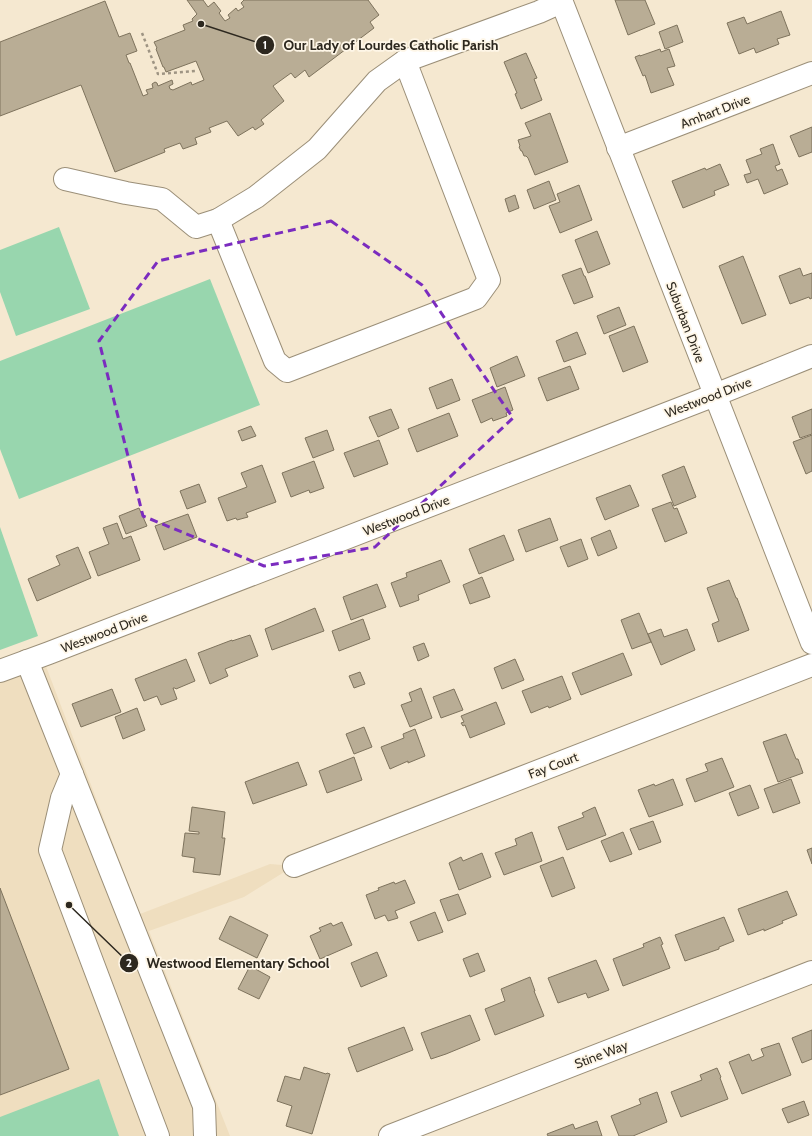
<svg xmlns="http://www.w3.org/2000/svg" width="812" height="1136" font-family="Cabin,sans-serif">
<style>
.built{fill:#efdebf}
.green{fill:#98d6ae}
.building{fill:#b9ad95;stroke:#7e735d}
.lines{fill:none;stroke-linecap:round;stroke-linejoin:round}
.minor-casing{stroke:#9b8f78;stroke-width:24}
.path{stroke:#9e9483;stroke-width:2.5;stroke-dasharray:3 3;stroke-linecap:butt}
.minor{stroke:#fff;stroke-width:22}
.marked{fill:none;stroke:#7b2cbf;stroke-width:3;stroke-dasharray:8 5;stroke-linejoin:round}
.labels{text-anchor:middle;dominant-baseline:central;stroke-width:3.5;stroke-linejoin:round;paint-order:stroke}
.street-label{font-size:13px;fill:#2d281f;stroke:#fef6e7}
.leader{fill:none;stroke:#2d281f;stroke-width:1.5}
.callout-dot{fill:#2d281f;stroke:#fef6e7;stroke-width:1.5}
.mark-label{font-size:12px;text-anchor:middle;font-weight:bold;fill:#fff}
.callout-label{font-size:14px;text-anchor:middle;font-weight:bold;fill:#2d281f;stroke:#fef6e7;stroke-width:3.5;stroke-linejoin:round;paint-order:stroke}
</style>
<rect width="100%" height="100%" fill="#f5e8d0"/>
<path class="built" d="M 44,661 L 140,914 L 270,864 L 294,866 L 244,897 L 149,931 L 230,1136 L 0,1136 L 0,677 Z"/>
<g class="green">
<path d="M 59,227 L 90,309 L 16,336 L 0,292 L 0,250 Z"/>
<path d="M 210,279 L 260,405 L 19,499 L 0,449 L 0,361 Z"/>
<path d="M 0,527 L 38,636 L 0,650 Z"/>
<path d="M 99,1079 L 119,1136 L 0,1136 L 0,1117 Z"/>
</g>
<g class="building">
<path d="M 187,0 L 203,0 L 208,7 L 214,2 L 221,11 L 219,13 L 225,21 L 230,18 L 228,15 L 236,8 L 238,11 L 244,7 L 241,3 L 244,0 L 368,0 L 379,15 L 370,22 L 374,28 L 309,77 L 305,70 L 295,78 L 291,73 L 273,86 L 284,101 L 261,120 L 264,124 L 255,130 L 253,127 L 238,136 L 227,121 L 209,128 L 211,132 L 195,138 L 197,144 L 183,149 L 180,143 L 164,149 L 165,152 L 115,172 L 81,85 L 0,116 L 0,42 L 105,1 L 119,37 L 130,33 L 137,51 L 126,55 L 129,63 L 130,63 L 143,96 L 148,94 L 146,90 L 153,88 L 152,84 L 155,82 L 157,83 L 158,86 L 172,80 L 173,84 L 169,86 L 170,89 L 173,90 L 191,82 L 192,85 L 204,80 L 196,61 L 166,72 L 164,67 L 163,67 L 156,49 L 157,48 L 154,42 L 185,30 L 183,25 L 193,21 L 192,19 L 197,14 Z"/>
<path d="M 615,0 L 645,0 L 655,24 L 628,35 Z"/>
<path d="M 781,11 L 790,35 L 777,39 L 779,44 L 756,53 L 754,48 L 739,54 L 727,23 L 744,17 L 747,24 Z"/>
<path d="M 677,25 L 683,42 L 665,49 L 659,32 Z"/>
<path d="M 660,49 L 661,52 L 669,49 L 675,66 L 667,68 L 674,85 L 651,93 L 645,75 L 643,76 L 635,57 L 640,55 L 640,56 Z"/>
<path d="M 526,53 L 537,78 L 534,79 L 542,100 L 521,109 L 515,94 L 517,93 L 504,62 Z"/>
<path d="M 550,113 L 568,162 L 535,175 L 528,158 L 526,156 L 524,156 L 522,151 L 521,151 L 519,147 L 520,146 L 518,140 L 531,136 L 525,123 Z"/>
<path d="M 812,127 L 812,152 L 799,157 L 790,136 Z"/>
<path d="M 773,144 L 780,164 L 775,166 L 777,171 L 782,169 L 788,184 L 764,194 L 758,179 L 747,183 L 744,175 L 751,173 L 746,160 L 762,154 L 760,149 Z"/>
<path d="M 720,164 L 729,185 L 714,191 L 715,195 L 683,208 L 672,181 L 705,168 L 706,170 Z"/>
<path d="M 549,181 L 556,200 L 534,209 L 527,190 Z"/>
<path d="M 579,185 L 592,220 L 560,233 L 549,206 L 560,202 L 557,194 Z"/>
<path d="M 515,195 L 519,208 L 509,212 L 505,199 Z"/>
<path d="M 597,231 L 610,264 L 588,273 L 575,240 Z"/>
<path d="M 743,256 L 766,315 L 742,324 L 719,266 Z"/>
<path d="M 581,268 L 584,276 L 585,276 L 593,297 L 574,304 L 562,275 Z"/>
<path d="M 800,268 L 803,276 L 812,273 L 812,298 L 810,299 L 809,297 L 790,304 L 779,276 Z"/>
<path d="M 619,307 L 626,325 L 604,334 L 597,316 Z"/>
<path d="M 634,326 L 648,362 L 623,372 L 609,336 Z"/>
<path d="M 577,332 L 586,354 L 564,362 L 556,341 Z"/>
<path d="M 517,356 L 525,376 L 497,387 L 490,368 Z"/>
<path d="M 570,366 L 579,389 L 547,401 L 538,378 Z"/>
<path d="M 452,379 L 460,400 L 437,409 L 429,388 Z"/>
<path d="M 505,387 L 513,410 L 506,413 L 507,416 L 493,421 L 492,418 L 481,423 L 472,400 Z"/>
<path d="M 391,409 L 399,428 L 378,437 L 369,417 Z"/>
<path d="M 812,409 L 812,434 L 800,438 L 792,417 Z"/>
<path d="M 449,413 L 458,436 L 417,452 L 408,429 Z"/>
<path d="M 251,426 L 256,436 L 242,441 L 238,431 Z"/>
<path d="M 327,430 L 334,450 L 313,458 L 305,438 Z"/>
<path d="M 812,435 L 812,471 L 806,474 L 793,442 Z"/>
<path d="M 379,440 L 388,464 L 354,477 L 344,453 Z"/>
<path d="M 314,461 L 324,488 L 310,493 L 309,490 L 291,497 L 282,473 Z"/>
<path d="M 262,465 L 276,502 L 246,513 L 248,517 L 237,520 L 236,518 L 227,521 L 218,498 L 247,487 L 241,473 Z"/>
<path d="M 684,466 L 696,497 L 674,506 L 662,475 Z"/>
<path d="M 199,484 L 206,502 L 187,509 L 180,491 Z"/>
<path d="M 630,485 L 639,506 L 605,520 L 596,498 Z"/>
<path d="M 671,502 L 674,509 L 677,508 L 687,533 L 665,542 L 652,509 Z"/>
<path d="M 139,508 L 147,526 L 126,534 L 119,516 Z"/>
<path d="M 188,514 L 197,537 L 164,550 L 155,526 Z"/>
<path d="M 550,518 L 558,540 L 526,552 L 518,530 Z"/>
<path d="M 117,523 L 123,539 L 131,536 L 140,560 L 98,576 L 89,552 L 109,544 L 103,528 Z"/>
<path d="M 610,530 L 617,548 L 598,556 L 591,538 Z"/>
<path d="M 504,535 L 514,560 L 479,574 L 469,549 Z"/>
<path d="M 581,539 L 588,559 L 568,567 L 560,547 Z"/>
<path d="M 78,547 L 91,578 L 37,601 L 28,579 L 60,565 L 56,556 Z"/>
<path d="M 441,560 L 450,582 L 418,595 L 419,600 L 400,607 L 391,583 L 407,577 L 406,573 Z"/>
<path d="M 482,577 L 490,597 L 470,604 L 463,585 Z"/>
<path d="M 729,580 L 736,598 L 737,598 L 749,630 L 718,642 L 712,624 L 719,621 L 707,588 Z"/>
<path d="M 377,584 L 386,607 L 351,620 L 343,597 Z"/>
<path d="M 315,608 L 324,631 L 272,650 L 265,629 Z"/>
<path d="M 639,613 L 651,642 L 632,649 L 621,620 Z"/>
<path d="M 363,619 L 370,639 L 339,651 L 332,631 Z"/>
<path d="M 661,629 L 664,637 L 687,629 L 695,650 L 661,665 L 648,634 Z"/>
<path d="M 250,635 L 258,656 L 225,669 L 228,676 L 210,684 L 198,653 L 232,640 L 232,641 Z"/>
<path d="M 424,643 L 429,656 L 418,661 L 413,647 Z"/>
<path d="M 623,653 L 632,675 L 581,695 L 572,673 Z"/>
<path d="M 186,659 L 195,681 L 176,689 L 175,688 L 173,688 L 177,699 L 161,705 L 157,696 L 144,701 L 135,679 Z"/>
<path d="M 515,659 L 524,680 L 502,689 L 494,668 Z"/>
<path d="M 360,672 L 365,684 L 354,688 L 349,676 Z"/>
<path d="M 562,676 L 571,699 L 549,708 L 548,706 L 531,713 L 522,691 Z"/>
<path d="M 421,688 L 432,718 L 410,727 L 401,705 L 412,701 L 409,693 Z"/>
<path d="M 112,689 L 121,712 L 81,727 L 72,704 Z"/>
<path d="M 454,689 L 463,710 L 441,718 L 433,697 Z"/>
<path d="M 496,702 L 505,724 L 470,738 L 465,725 L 463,726 L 461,723 L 464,722 L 461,716 Z"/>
<path d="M 137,708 L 145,730 L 123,739 L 115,717 Z"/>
<path d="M 364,727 L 372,747 L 354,754 L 346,734 Z"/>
<path d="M 415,729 L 425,756 L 408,763 L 408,761 L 390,769 L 381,747 L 404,738 L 403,734 Z"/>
<path d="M 786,734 L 796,759 L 798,759 L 803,773 L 778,782 L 763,742 Z"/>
<path d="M 354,757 L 362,780 L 327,793 L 319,771 Z"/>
<path d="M 722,758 L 734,787 L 695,802 L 686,779 L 708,771 L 705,764 Z"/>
<path d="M 298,762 L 307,785 L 253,804 L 245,782 Z"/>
<path d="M 673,779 L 683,805 L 649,817 L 638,790 L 654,784 L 655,786 Z"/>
<path d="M 791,779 L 800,803 L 773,813 L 764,789 Z"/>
<path d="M 750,785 L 759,808 L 738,816 L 729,793 Z"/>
<path d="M 192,807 L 225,812 L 222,838 L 225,838 L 220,875 L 193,872 L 195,858 L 182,856 L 185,833 L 199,834 L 199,832 L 189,831 Z"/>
<path d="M 595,807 L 606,835 L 567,850 L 558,827 L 584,817 L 582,813 Z"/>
<path d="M 653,821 L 661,842 L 639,850 L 630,829 Z"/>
<path d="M 532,832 L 542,861 L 504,875 L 495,853 L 517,845 L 515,839 Z"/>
<path d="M 623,832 L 632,854 L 610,862 L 601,841 Z"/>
<path d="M 812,848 L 812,864 L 807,850 Z"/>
<path d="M 482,853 L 491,877 L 459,890 L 449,863 L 461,857 L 463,861 Z"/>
<path d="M 563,857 L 575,888 L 552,897 L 540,866 Z"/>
<path d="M 405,880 L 415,903 L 395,911 L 398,918 L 388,921 L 385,915 L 375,919 L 366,895 L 379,890 L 378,888 L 394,882 L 395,884 Z"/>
<path d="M 0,888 L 69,1069 L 0,1095 Z"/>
<path d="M 787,891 L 797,915 L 782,921 L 783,923 L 764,931 L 764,929 L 748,935 L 738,909 Z"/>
<path d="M 458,894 L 466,914 L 448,921 L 440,900 Z"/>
<path d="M 435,912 L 443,932 L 418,941 L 410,922 Z"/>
<path d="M 230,916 L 268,935 L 257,958 L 219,939 Z"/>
<path d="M 724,917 L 734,941 L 719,947 L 719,949 L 685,961 L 675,935 Z"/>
<path d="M 342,922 L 352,945 L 320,959 L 310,936 L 321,931 L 319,928 L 331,923 L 333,926 Z"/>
<path d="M 660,937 L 663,944 L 661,945 L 670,968 L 623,986 L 613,959 L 644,947 L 643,944 Z"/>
<path d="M 377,952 L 387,976 L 361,987 L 351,963 Z"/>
<path d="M 478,953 L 485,971 L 470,977 L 463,959 Z"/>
<path d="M 596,960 L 609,990 L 588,998 L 586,993 L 558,1003 L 548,978 Z"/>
<path d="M 250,966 L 270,977 L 259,999 L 238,989 Z"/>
<path d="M 530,977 L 535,991 L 534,991 L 544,1016 L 495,1035 L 485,1009 L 505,1001 L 501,989 Z"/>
<path d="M 470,1015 L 480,1040 L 446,1054 L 431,1059 L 421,1033 Z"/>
<path d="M 404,1027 L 413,1050 L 357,1072 L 348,1048 Z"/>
<path d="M 812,1030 L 812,1059 L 802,1063 L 792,1038 Z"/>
<path d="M 779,1043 L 791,1075 L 742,1094 L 729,1062 L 749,1054 L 752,1061 L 764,1056 L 761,1049 Z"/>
<path d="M 304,1067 L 326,1074 L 327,1073 L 330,1074 L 312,1134 L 286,1126 L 292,1106 L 277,1101 L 285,1076 L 300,1080 Z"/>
<path d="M 717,1068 L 721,1077 L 720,1078 L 728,1099 L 681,1117 L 671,1092 L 702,1080 L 700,1075 Z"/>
<path d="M 657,1092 L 667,1122 L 633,1136 L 619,1136 L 611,1116 L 641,1104 L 639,1099 Z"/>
<path d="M 804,1101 L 809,1115 L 788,1123 L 782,1109 Z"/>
<path d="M 597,1121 L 602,1136 L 548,1136 L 547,1134 L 573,1124 L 575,1129 Z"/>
</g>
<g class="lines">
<g class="minor-casing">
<g id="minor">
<path d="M 561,0 L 812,643"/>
<path d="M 618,148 L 812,73"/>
<path d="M 65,179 L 126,193 L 162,199 L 196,227 L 218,220 L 256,197 L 317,149 L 377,81 L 405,61 L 539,12 L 561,2"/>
<path d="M 218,220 L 275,361 L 287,371 L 476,298 L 489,280 L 405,61"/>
<path d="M 27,661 L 204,1106 L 205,1136"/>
<path d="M 0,671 L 49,653 L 715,395 L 812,356"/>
<path d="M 72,774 L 62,798 L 50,850 L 158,1136"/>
<path d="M 294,866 L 812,665"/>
<path d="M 390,1136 L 812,972"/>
</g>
</g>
<path class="path" d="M 142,33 L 158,74 L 196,71"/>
<use href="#minor" class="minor"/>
</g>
<path class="marked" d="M 331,221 L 422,285 L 513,418 L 375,547 L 264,566 L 143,516 L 99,341 L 158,261 Z"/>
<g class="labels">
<g class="street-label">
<text transform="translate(715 111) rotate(-21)">Amhart Drive</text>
<text transform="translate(686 322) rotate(69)">Suburban Drive</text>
<text transform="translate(708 397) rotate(-21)">Westwood Drive</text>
<text transform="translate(406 515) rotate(-21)">Westwood Drive</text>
<text transform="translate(104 632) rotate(-21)">Westwood Drive</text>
<text transform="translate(553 765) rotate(-21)">Fay Court</text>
<text transform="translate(601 1054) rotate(-21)">Stine Way</text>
</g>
</g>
<path class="leader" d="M201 24L265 45M69 905L129 963"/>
<g class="callout-dot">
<circle cx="201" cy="24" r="4"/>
<circle cx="69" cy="905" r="4"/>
<circle cx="265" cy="45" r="10"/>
<circle cx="129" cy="963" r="10"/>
</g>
<g class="mark-label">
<text x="265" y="49">1</text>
<text x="129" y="967">2</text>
</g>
<g class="callout-label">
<text x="391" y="50">Our Lady of Lourdes Catholic Parish</text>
<text x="238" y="968">Westwood Elementary School</text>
</g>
</svg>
